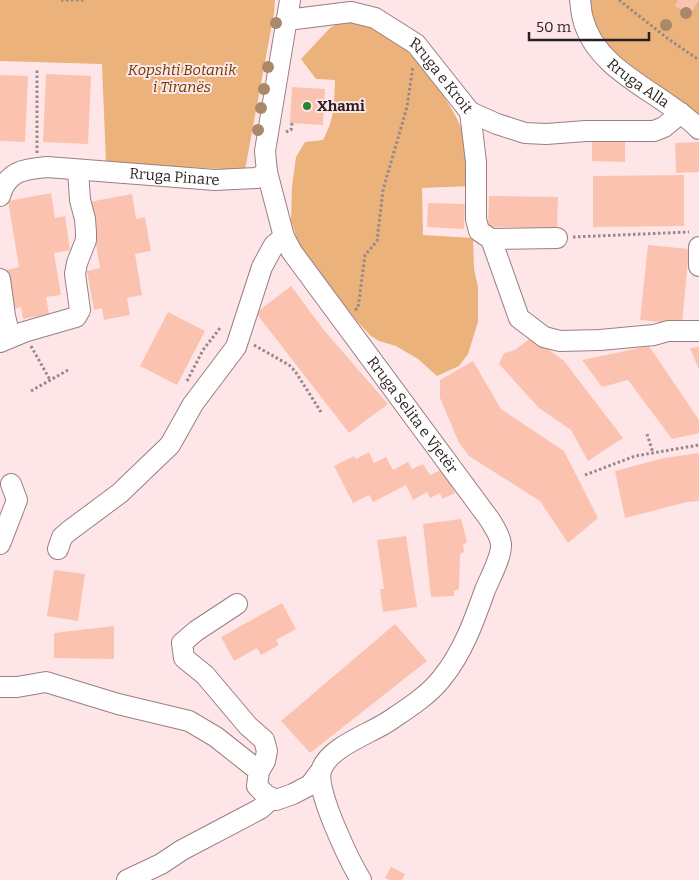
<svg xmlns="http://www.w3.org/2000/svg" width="699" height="880" font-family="Bitter,serif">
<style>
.green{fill:#ebb27b}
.building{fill:#fbc2af}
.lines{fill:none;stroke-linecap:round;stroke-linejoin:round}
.minor-casing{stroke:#997f81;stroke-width:22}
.path{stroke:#988788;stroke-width:3;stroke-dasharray:2.5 2.5;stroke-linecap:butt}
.minor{stroke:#fff;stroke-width:20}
.tree{fill:#ab8869}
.poi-dot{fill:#2b8333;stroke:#fee6e8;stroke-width:2}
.labels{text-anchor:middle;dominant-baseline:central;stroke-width:4;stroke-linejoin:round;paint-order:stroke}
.park-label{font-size:15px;font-style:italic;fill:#673c01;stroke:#fee6e8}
.street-label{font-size:15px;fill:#2a1f20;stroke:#fee6e8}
.poi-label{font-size:15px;font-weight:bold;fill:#2a1f20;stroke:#fee6e8;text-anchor:start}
</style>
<rect width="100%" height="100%" fill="#fee6e8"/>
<g class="green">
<path d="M 0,0 L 275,0 L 274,13 L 245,170 L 106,163 L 102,64 L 0,61 Z"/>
<path d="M 588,0 L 699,0 L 699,116 L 602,48 Z"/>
<path d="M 336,18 C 349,20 365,22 377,27 C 405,40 454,103 463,133 C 468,149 468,169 470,186 L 422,188 L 423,235 L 473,238 L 474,269 L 478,287 L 478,322 L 468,354 L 459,366 L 437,376 L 418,359 L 396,346 L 379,341 L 371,336 L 356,320 L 299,247 L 291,220 L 292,187 L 296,157 L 305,142 L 323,140 C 335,118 334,104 335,80 L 316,79 L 301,59 L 330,28 L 337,24 Z"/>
</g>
<g class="building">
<path d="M 678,0 L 699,0 L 690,14 L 675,6 Z"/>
<path d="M 46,74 L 91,76 L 88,144 L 43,142 Z"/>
<path d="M 0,75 L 28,76 L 25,142 L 0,141 Z"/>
<path d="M 292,87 L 325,89 L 323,125 L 290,123 Z"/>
<path d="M 625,135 L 625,162 L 592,161 L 592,136 Z"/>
<path d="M 699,142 L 699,172 L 676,173 L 675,143 Z"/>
<path d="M 684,175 L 684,226 L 593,227 L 593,176 Z"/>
<path d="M 51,193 L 55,218 L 65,216 L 70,250 L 54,253 L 61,295 L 46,297 L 49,314 L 23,319 L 21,307 L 13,309 L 6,270 L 19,267 L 8,201 Z"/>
<path d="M 132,194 L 136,219 L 145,217 L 151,251 L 135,254 L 142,295 L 127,298 L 130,315 L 104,320 L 102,308 L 94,310 L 87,271 L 100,268 L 89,202 Z"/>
<path d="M 489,196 L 558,197 L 557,228 L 488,227 Z"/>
<path d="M 428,203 L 465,204 L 464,229 L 427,227 Z"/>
<path d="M 648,245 L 689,249 L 682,324 L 640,320 Z"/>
<path d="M 291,286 L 323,329 L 388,404 L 349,433 L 256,313 Z"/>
<path d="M 168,312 L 205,331 L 177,385 L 140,366 Z"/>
<path d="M 532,337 L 564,361 L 623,438 L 588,461 L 571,430 L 539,408 L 499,364 L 504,353 L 515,350 Z"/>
<path d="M 649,346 L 699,420 L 699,433 L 672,439 L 628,380 L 602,387 L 582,360 Z"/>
<path d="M 699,347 L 699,370 L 690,348 Z"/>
<path d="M 473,361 L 501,409 L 564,451 L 598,518 L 568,543 L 540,501 L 469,456 L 459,443 L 440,398 L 440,380 Z"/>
<path d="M 369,452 L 374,463 L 386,457 L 393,470 L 408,462 L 412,469 L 423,464 L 430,475 L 443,469 L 455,493 L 442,499 L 440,493 L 430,498 L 427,492 L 413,500 L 406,485 L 373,502 L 369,495 L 353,503 L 334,466 L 354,456 L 356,459 Z"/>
<path d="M 699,453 L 699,501 L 687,502 L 625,518 L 615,471 L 664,458 Z"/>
<path d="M 461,519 L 467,542 L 463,545 L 464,552 L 460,554 L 459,589 L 454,591 L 454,596 L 431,597 L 423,524 Z"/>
<path d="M 406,536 L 417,607 L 383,612 L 380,589 L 384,589 L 377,540 Z"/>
<path d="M 54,570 L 85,574 L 78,621 L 47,616 Z"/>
<path d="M 282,603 L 296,629 L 276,640 L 279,645 L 261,655 L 257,648 L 234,661 L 221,637 Z"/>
<path d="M 395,624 L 427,661 L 310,753 L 281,721 Z"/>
<path d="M 114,626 L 114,659 L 54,658 L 54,633 Z"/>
<path d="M 391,867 L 405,874 L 402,880 L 390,880 L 385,878 Z"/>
</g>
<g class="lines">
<g class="minor-casing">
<g id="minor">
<path id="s1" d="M 290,0 L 265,151 L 267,172 L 284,237 L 292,252 L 490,520 C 494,527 500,535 501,544 C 502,556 490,578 485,590 C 474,621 463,652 442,678 C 429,695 407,709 389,721 C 370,734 328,747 321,771 C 315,790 350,862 361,880"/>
<path id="s2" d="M 580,0 C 581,6 581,13 583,19 C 596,72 664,93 699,129"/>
<path id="s3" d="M 287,20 L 351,12 L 375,18 L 416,44 L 470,112 L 497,124 L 525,133 L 546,134 L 586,131 L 654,131 L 664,127 L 681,113"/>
<path d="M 470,112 L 476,162 L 476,219 L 479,231 L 491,239 L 557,238"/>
<path id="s4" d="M 0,196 C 7,171 24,169 47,167 L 215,180 L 257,178 L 267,172"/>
<path d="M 491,239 L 519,318 L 544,337 L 560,341 L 600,340 L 654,335 L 668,331 L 699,331"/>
<path d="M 699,247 L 699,266"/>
<path d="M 0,279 L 5,316 L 10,337"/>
<path d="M 0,342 L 24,332 L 76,317 L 80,310 L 75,274 L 77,263 L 86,240 L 86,232 L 85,219 L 80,200 L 78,170"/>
<path d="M 0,544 L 17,500 L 11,484"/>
<path d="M 58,549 L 62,537 L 69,531 L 120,493 L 170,445 L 193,404 L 236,347 L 262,267 L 274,245 L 284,237"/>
<path d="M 237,604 L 196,631 L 182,643 L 184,658 L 205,675 L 248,726 L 264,740 L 267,751 L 265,761 L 259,771"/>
<path d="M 0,687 L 17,687 L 46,682 L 118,704 L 189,721 L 216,737 L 259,771 L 257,786 L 266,795 L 276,800 L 293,794 L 310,785 L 320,772"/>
<path d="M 127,880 L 161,864 L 182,850 L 260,809 L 271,799"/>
</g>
</g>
<g class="path">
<path d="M 61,0 L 84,0"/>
<path d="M 619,0 L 667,38 L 699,60"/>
<path d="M 286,132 L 291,130 L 292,123"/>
<path d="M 37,153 L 37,69"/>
<path d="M 573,237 L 689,232"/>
<path d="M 355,310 L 358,308 L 365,255 L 377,241 L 383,190 L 407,107 L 413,66"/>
<path d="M 254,345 L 289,365 L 295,371 L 321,412"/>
<path d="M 31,346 L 50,380"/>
<path d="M 187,381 L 203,350 L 220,328"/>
<path d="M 31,391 L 68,370"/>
<path d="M 647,434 L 653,453"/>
<path d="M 585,475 L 635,456 L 699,445"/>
</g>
<use href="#minor" class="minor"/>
</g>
<g class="tree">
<circle cx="686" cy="13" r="6"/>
<circle cx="276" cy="23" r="6"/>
<circle cx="666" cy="25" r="6"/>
<circle cx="268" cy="67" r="6"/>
<circle cx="264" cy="89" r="6"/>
<circle cx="261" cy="108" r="6"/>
<circle cx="258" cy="130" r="6"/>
</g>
<circle class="poi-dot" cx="307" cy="106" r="5"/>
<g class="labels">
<g class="park-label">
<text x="182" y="70">Kopshti Botanik<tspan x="182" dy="17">i Tiranës</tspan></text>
</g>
<g class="street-label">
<text stroke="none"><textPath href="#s3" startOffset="178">Rruga e Kroit</textPath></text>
<text stroke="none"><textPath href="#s2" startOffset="106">Rruga Alla</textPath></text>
<text stroke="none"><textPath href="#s4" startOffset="188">Rruga Pinare</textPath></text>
<text stroke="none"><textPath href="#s1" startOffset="461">Rruga Selita e Vjetër</textPath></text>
</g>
<g class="poi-label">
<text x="317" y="106">Xhami</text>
</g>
</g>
<path d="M529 32v8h120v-8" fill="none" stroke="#2a1f20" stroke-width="2.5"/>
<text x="536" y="32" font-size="15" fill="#2a1f20" stroke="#fee6e8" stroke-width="4" paint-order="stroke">50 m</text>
</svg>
